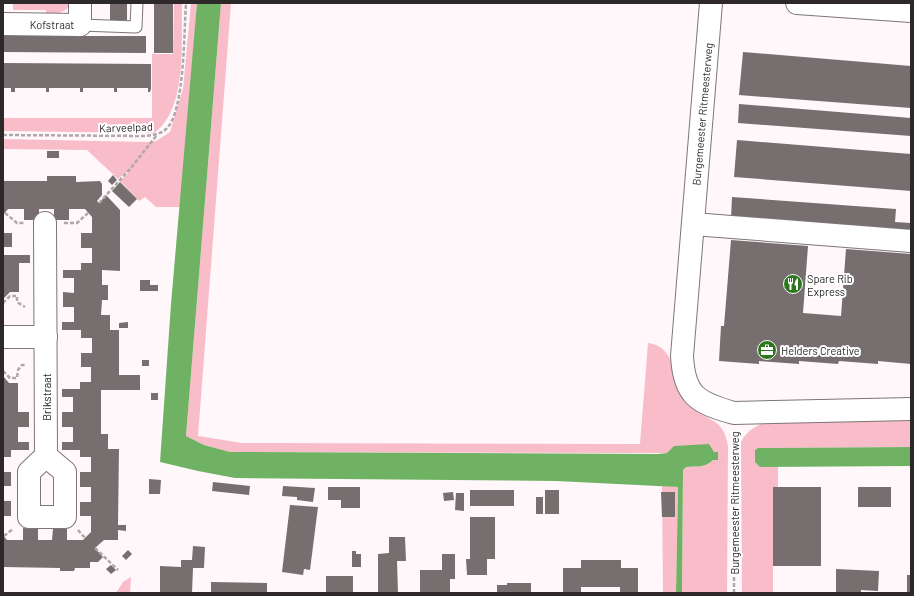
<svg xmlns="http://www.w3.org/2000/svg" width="914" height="596" font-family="Barlow,sans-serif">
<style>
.green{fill:#f9bcc9}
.water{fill:#70b264}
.building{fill:#766e6f}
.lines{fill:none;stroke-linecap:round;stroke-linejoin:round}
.service-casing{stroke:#7d7577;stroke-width:13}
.minor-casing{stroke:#7d7577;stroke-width:24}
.path{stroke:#aea8aa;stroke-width:2.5;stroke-dasharray:4 2;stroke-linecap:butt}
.service{stroke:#fff;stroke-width:11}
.minor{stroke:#fff;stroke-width:22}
.labels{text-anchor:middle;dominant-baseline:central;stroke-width:4;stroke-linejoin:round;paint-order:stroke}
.street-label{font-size:11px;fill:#2d292a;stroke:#fff}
.poi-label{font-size:11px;fill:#2d292a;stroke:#fff;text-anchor:start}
</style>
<rect width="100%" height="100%" fill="#fff7f9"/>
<g class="green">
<path d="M 13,3 L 72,3 C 65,13 57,14 46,14 L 46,10 L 13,10 Z"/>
<path d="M 174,3 L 182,3 C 181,39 188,110 154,133 L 3,131 L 3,118 L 152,118 L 152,54 L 173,54 Z"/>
<path d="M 191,3 L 197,3 L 181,207 L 156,207 L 145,197 L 139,201 L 120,181 L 128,174 L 126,172 L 118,179 L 87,150 L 3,149 L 3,139 L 146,142 L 156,141 L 170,132 L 183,89 Z"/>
<path d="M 221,3 L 231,3 L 198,436 L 242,443 L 640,444 L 648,343 C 676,346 674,381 687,400 C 702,424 723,413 728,446 L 727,593 L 682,593 L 683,470 L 686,467 C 696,466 706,468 713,460 L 667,453 L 230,452 L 204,445 L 186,436 Z"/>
<path d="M 806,421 L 911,421 L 911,447 L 758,448 L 755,450 L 760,467 L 778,467 L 778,487 L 773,487 L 773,593 L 742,593 L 741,442 C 755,416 781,422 806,421 Z"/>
<path d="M 662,486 L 678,487 L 676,593 L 663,593 Z"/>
<path d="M 131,577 L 130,593 L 116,593 L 123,582 Z"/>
</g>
<g class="water">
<path d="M 197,3 L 221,3 L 186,436 L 204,445 L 230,452 L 658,454 L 667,453 L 674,446 L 709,444 L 714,452 L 718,452 L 718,460 L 713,460 C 706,468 696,466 686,467 L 683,470 L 682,593 L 676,593 L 678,487 L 556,481 L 235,478 L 198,471 L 160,462 L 171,304 Z"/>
<path d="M 911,447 L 911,466 L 760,467 L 755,462 L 755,450 L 758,448 Z"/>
</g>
<g class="building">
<rect x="110" y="3" width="17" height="17"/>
<rect x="154" y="3" width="19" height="50"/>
<path d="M 3,36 L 146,36 L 146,53 L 3,52 Z"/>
<path d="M 743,52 L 911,66 L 911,108 L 739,95 Z"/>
<path d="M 3,63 L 151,64 L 151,89 L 150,92 L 148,92 L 148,88 L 117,88 L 117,92 L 114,92 L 114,88 L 83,88 L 83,92 L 80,92 L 80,88 L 49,88 L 49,92 L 46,92 L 46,88 L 15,88 L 15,92 L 11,92 L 11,88 L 3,88 Z"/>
<path d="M 739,104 L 911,118 L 911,136 L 738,123 Z"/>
<path d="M 737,140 L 911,154 L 911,191 L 734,177 Z"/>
<rect x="47" y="151" width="12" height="7"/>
<path d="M 113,175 L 117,180 L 112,185 L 108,181 Z"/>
<path d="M 47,176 L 76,176 L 76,182 L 100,181 L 102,184 L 102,195 L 97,201 L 99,203 L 106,195 L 120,210 L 120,271 L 102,270 L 102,285 L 108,285 L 108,300 L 102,300 L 101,315 L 110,315 L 110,330 L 119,330 L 119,375 L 140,375 L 140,390 L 101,390 L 101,434 L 108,434 L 108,449 L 119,449 L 118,525 L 126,525 L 126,531 L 118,530 L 118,540 L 104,540 L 95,548 L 103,557 L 98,562 L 90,562 L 90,568 L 75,568 L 74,571 L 60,571 L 60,568 L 3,567 L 3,535 L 7,540 L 23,540 L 23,528 L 38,529 L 38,540 L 52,540 L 53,529 L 67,529 L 67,540 L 83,540 L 91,532 L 91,516 L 80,516 L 80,502 L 91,502 L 91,487 L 80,487 L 80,472 L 91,472 L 91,457 L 80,457 L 80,450 L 62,450 L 62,442 L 73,442 L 73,427 L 62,427 L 62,412 L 73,412 L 73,397 L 62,397 L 62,389 L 80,389 L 80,382 L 91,382 L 91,367 L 81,367 L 81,353 L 92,353 L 92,338 L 81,338 L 81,330 L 62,330 L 62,322 L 74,322 L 74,307 L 63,307 L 63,292 L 74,293 L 74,278 L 63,278 L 63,270 L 81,270 L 81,263 L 92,263 L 92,248 L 81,248 L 81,233 L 92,233 L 92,217 L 85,209 L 69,209 L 69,220 L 54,220 L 54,209 L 39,209 L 39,220 L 24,220 L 24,209 L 8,209 L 3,215 L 3,181 L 47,181 Z"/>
<path d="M 120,182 L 137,199 L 129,207 L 112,191 Z"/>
<path d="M 732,197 L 896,209 L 895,222 L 911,223 L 911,231 L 731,218 Z"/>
<rect x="3" y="233" width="9" height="14"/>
<path d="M 731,240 L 808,246 L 803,313 L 841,316 L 846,249 L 911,254 L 911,364 L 878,361 L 878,364 L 839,361 L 838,364 L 799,361 L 799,364 L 759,361 L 759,364 L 719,361 L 721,326 L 724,326 Z"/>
<path d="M 3,255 L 30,255 L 30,263 L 19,263 L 19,292 L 10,292 L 3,299 Z"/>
<path d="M 140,280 L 150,280 L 150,285 L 158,285 L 158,291 L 140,291 Z"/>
<path d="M 128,322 L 128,328 L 119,328 L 119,323 Z"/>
<rect x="142" y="360" width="7" height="6"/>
<path d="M 3,376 L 9,383 L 18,383 L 18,412 L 29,412 L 29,427 L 18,427 L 18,442 L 29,442 L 29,450 L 11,450 L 11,457 L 3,457 Z"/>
<rect x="151" y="393" width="7" height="7"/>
<rect x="3" y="472" width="8" height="14"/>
<path d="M 149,479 L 161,480 L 160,494 L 149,494 Z"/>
<path d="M 213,482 L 250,486 L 249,495 L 212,491 Z"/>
<path d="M 283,486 L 315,488 L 313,502 L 297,500 L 297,497 L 282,496 Z"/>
<path d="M 328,487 L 360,487 L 360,508 L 341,508 L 341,500 L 328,500 Z"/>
<rect x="773" y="487" width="48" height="79"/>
<rect x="858" y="487" width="33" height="20"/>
<rect x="470" y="490" width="44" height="16"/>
<rect x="545" y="490" width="14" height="24"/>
<path d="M 453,492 L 454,500 L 444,501 L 443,493 Z"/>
<path d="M 661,492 L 675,492 L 675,517 L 662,517 Z"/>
<path d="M 456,493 L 464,493 L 464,511 L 455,510 Z"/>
<rect x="536" y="497" width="7" height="17"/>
<rect x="3" y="501" width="8" height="15"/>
<path d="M 290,505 L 318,507 L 310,570 L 304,569 L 303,575 L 282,572 Z"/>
<path d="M 470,517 L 495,517 L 495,559 L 487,559 L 487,575 L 467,575 L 466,559 L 470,559 Z"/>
<path d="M 389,537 L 405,537 L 406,561 L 397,561 L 398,593 L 378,593 L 378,554 L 389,553 Z"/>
<path d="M 193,546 L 205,547 L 204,568 L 193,568 L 192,593 L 160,593 L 160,566 L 181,567 L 181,560 L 192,560 Z"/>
<path d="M 128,550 L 132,554 L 126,560 L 122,556 Z"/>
<path d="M 352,551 L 356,551 L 356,554 L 361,554 L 361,567 L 352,567 Z"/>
<path d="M 442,554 L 455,554 L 455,579 L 450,579 L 450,593 L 420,593 L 420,570 L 442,570 Z"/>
<path d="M 581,560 L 621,560 L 621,568 L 638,568 L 638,593 L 620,593 L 620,587 L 581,587 L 581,593 L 563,593 L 563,568 L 581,568 Z"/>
<path d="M 111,565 L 116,570 L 111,574 L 106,569 Z"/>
<path d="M 836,569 L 879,571 L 878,591 L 861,590 L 861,593 L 836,593 Z"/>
<rect x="907" y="575" width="4" height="18"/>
<rect x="326" y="576" width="27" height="17"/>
<path d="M 211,582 L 267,583 L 267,593 L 211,593 Z"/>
<path d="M 507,583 L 531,583 L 531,593 L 497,593 L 497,585 L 507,585 Z"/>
</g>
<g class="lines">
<g class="service-casing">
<path id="service" d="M 80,25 L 136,27 L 137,3"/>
</g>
<g class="minor-casing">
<g id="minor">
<path d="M 711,3 L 682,356 C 684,396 698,403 734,413 L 911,409"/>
<path d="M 797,3 L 911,11"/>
<path d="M 3,24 L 80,25 L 80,3"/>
<path d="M 45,223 L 46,456 L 29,472 L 29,517 L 65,517 L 65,472 L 46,456"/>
<path d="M 693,224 L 911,241"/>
<path d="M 3,337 L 46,337"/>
</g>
</g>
<g class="path">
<path d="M 3,135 L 146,136 C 153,135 161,134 166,129 C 185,113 184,28 186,3"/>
<path d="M 99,203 L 130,169 L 157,135"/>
<path d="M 5,213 L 17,223 L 25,223"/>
<path d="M 64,223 L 77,223 L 88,213"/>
<path d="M 3,303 L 10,296 L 17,296 L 17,302 L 25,307"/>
<path d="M 3,371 L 10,378 L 17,378 L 18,370 L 22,365 L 26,365"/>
<path d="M 78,530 L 85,538"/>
<path d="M 4,536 L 13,529"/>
<path d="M 95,548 L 118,570"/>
<path d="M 734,593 L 734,433"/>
</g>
<use href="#service" class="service"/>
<use href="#minor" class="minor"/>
</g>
<defs>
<g id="restaurant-disc" transform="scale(1)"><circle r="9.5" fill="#2c771c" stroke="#fff"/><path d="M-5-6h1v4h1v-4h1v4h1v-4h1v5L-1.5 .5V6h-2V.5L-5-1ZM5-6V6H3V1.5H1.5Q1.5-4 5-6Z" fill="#fff"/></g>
<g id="office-disc" transform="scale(1)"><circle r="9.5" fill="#2c771c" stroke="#fff"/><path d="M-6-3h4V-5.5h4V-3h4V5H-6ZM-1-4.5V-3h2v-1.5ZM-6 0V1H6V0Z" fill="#fff"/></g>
</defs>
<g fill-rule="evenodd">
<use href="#restaurant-disc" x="793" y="284"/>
<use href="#office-disc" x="767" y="350"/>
</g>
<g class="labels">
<g class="street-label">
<text x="52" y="24">Kofstraat</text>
<text transform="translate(702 114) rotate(-85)">Burgemeester Ritmeesterweg</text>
<text transform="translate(126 127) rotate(-2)">Karveelpad</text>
<text transform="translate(46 397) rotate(-90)">Brikstraat</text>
<text transform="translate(734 503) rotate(-90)">Burgemeester Ritmeesterweg</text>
</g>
<g class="poi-label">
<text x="807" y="278">Spare Rib<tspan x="807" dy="13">Express</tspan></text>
<text x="781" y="350">Helders Creative</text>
</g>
</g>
<rect width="914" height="596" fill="none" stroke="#2d292a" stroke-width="8"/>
</svg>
